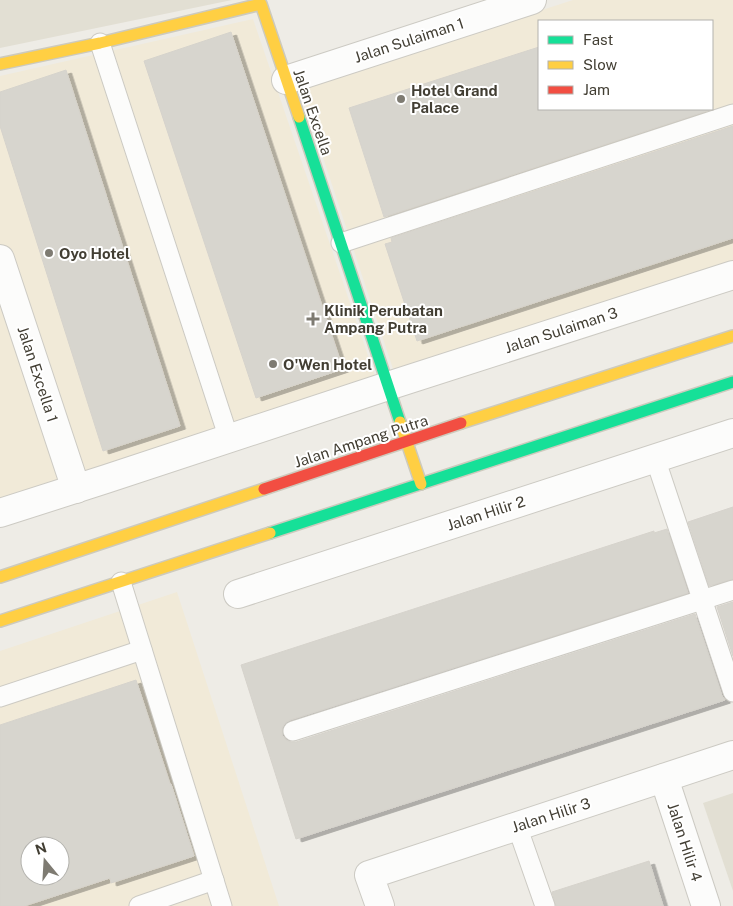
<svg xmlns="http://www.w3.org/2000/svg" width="733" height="906" font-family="'Public Sans',sans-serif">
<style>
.residential{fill:#e2dfd3}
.commercial{fill:#f1ead8;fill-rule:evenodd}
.building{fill:#d7d5ce;stroke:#d6d3cc;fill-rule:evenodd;filter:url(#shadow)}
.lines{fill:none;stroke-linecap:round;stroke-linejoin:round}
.lane-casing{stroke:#cccac3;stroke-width:21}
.street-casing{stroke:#cccac3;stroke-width:30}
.fast-casing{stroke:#cdcabd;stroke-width:14}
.slow-casing{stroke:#cdcabd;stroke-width:14}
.jam-casing{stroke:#cdcabd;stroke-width:14}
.lane{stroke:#fcfcfb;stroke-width:19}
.street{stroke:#fcfcfb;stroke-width:28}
.fast{stroke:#16e098;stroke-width:11}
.slow{stroke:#ffcf43;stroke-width:11}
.jam{stroke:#f24e42;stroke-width:11}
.poi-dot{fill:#7e7b72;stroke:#fff;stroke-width:2}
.labels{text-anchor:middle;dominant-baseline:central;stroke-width:4;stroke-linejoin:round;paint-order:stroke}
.street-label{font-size:15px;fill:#423e33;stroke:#fff}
.poi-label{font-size:15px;font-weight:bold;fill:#423e33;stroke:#fff;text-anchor:start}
</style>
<defs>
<filter id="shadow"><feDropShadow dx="5.5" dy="3" stdDeviation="0" flood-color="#0004"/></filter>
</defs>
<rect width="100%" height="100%" fill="#eeece6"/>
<g class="residential">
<path d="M 0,0 L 232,0 L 0,48 Z"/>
<path d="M 733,793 L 733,891 L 703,803 Z"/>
</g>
<g class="commercial">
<path d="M 573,0 L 733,0 L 733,261 L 393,369 L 300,88 ZM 539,21 L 712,21 L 712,109 L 539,109 Z"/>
<path d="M 253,19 L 375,376 L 0,501 L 0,76 Z"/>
<path d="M 177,592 L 279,906 L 0,906 L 0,651 ZM 30,846 L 60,846 L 60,876 L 30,876 Z"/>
</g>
<g class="building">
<path d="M 231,32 L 343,369 L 256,398 L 144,61 Z"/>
<path d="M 539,47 L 539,109 L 713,109 L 384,217 L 349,108 Z"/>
<path d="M 66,70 L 180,426 L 103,451 L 0,126 L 0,92 Z"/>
<path d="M 733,126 L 733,238 L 417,341 L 385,244 L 392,242 L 391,238 Z"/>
<path d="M 733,507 L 733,579 L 709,586 L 688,522 Z"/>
<path d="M 667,529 L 688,593 L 290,720 L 285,723 L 282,728 L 282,735 L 286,740 L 290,742 L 296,742 L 695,614 L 722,696 L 725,700 L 296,839 L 241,665 L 654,531 L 654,533 Z"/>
<path d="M 733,602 L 733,656 L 717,607 Z"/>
<path d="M 136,680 L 170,784 L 171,784 L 194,856 L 111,883 L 110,878 L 24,906 L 0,906 L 0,725 ZM 30,846 L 60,846 L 60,876 L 30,876 Z"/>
<path d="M 649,861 L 663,906 L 556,906 L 552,892 Z"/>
</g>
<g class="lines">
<g class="lane-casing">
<g id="lane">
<path d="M 100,43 L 229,439"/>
<path d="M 341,243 L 733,114"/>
<path d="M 655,458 L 733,692"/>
<path d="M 121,582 L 222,906"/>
<path d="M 0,697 L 142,650"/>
<path d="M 293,731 L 733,590"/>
<path d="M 517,826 L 545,906"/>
<path d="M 139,906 L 214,880"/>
</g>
</g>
<g class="street-casing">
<g id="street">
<path d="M 286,80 L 532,0"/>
<path d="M 0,259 L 76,489"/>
<path d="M 0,513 L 106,479 L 388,386 L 733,275"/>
<path d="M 238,594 L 733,433"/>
<path d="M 664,778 L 706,906"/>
<path d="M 380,906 L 369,875 L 733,755"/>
</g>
</g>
<g class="fast-casing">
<g id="fast">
<path d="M 299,117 L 400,422"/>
<path d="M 270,533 L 733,382"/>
</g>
</g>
<g class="slow-casing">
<g id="slow">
<path d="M 0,64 L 100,43 L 261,4 L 299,117"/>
<path d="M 400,422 L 421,484"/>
<path d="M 461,423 L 733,336"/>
<path d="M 0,577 L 264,489"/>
<path d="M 0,621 L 270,533"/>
</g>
</g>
<g class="jam-casing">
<path id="jam" d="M 264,489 L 461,423"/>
</g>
<use href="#lane" class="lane"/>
<use href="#street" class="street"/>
<use href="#fast" class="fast"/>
<use href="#slow" class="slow"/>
<use href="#jam" class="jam"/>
</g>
<g class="poi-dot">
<circle cx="401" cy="99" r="5"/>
<circle cx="49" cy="253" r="5"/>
<path d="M310.5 311.5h5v5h5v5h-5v5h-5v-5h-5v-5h5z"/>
<circle cx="273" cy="364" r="5"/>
</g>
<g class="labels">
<g class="street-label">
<text transform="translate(409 40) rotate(-18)">Jalan Sulaiman 1</text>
<text transform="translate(313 112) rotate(71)">Jalan Excella</text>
<text transform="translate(561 330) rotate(-18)">Jalan Sulaiman 3</text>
<text transform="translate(38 374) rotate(72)">Jalan Excella 1</text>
<text transform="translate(361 441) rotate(-18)">Jalan Ampang Putra</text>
<text transform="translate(486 513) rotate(-18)">Jalan Hilir 2</text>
<text transform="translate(551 815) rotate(-18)">Jalan Hilir 3</text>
<text transform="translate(685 842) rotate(72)">Jalan Hilir 4</text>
</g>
<g class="poi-label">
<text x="411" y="90">Hotel Grand<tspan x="411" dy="17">Palace</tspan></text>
<text x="59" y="253">Oyo Hotel</text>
<text x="324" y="310">Klinik Perubatan<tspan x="324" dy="17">Ampang Putra</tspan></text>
<text x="283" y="364">O'Wen Hotel</text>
</g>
</g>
<rect x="538" y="20" width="175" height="90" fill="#ffffff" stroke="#b3b2ad"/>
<rect x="548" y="36" width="25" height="8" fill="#16e098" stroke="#b3b2ad"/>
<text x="583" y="45" font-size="15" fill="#423e33">Fast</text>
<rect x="548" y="61" width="25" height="8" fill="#ffcf43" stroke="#b3b2ad"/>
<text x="583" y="70" font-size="15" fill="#423e33">Slow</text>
<rect x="548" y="86" width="25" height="8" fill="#f24e42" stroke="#b3b2ad"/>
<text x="583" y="95" font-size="15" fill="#423e33">Jam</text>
<g transform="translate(45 861) rotate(342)"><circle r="24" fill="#ffffff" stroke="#b3b2ad"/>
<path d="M0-4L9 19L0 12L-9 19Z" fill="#7e7b72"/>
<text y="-8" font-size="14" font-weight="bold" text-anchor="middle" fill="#423e33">N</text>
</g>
</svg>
